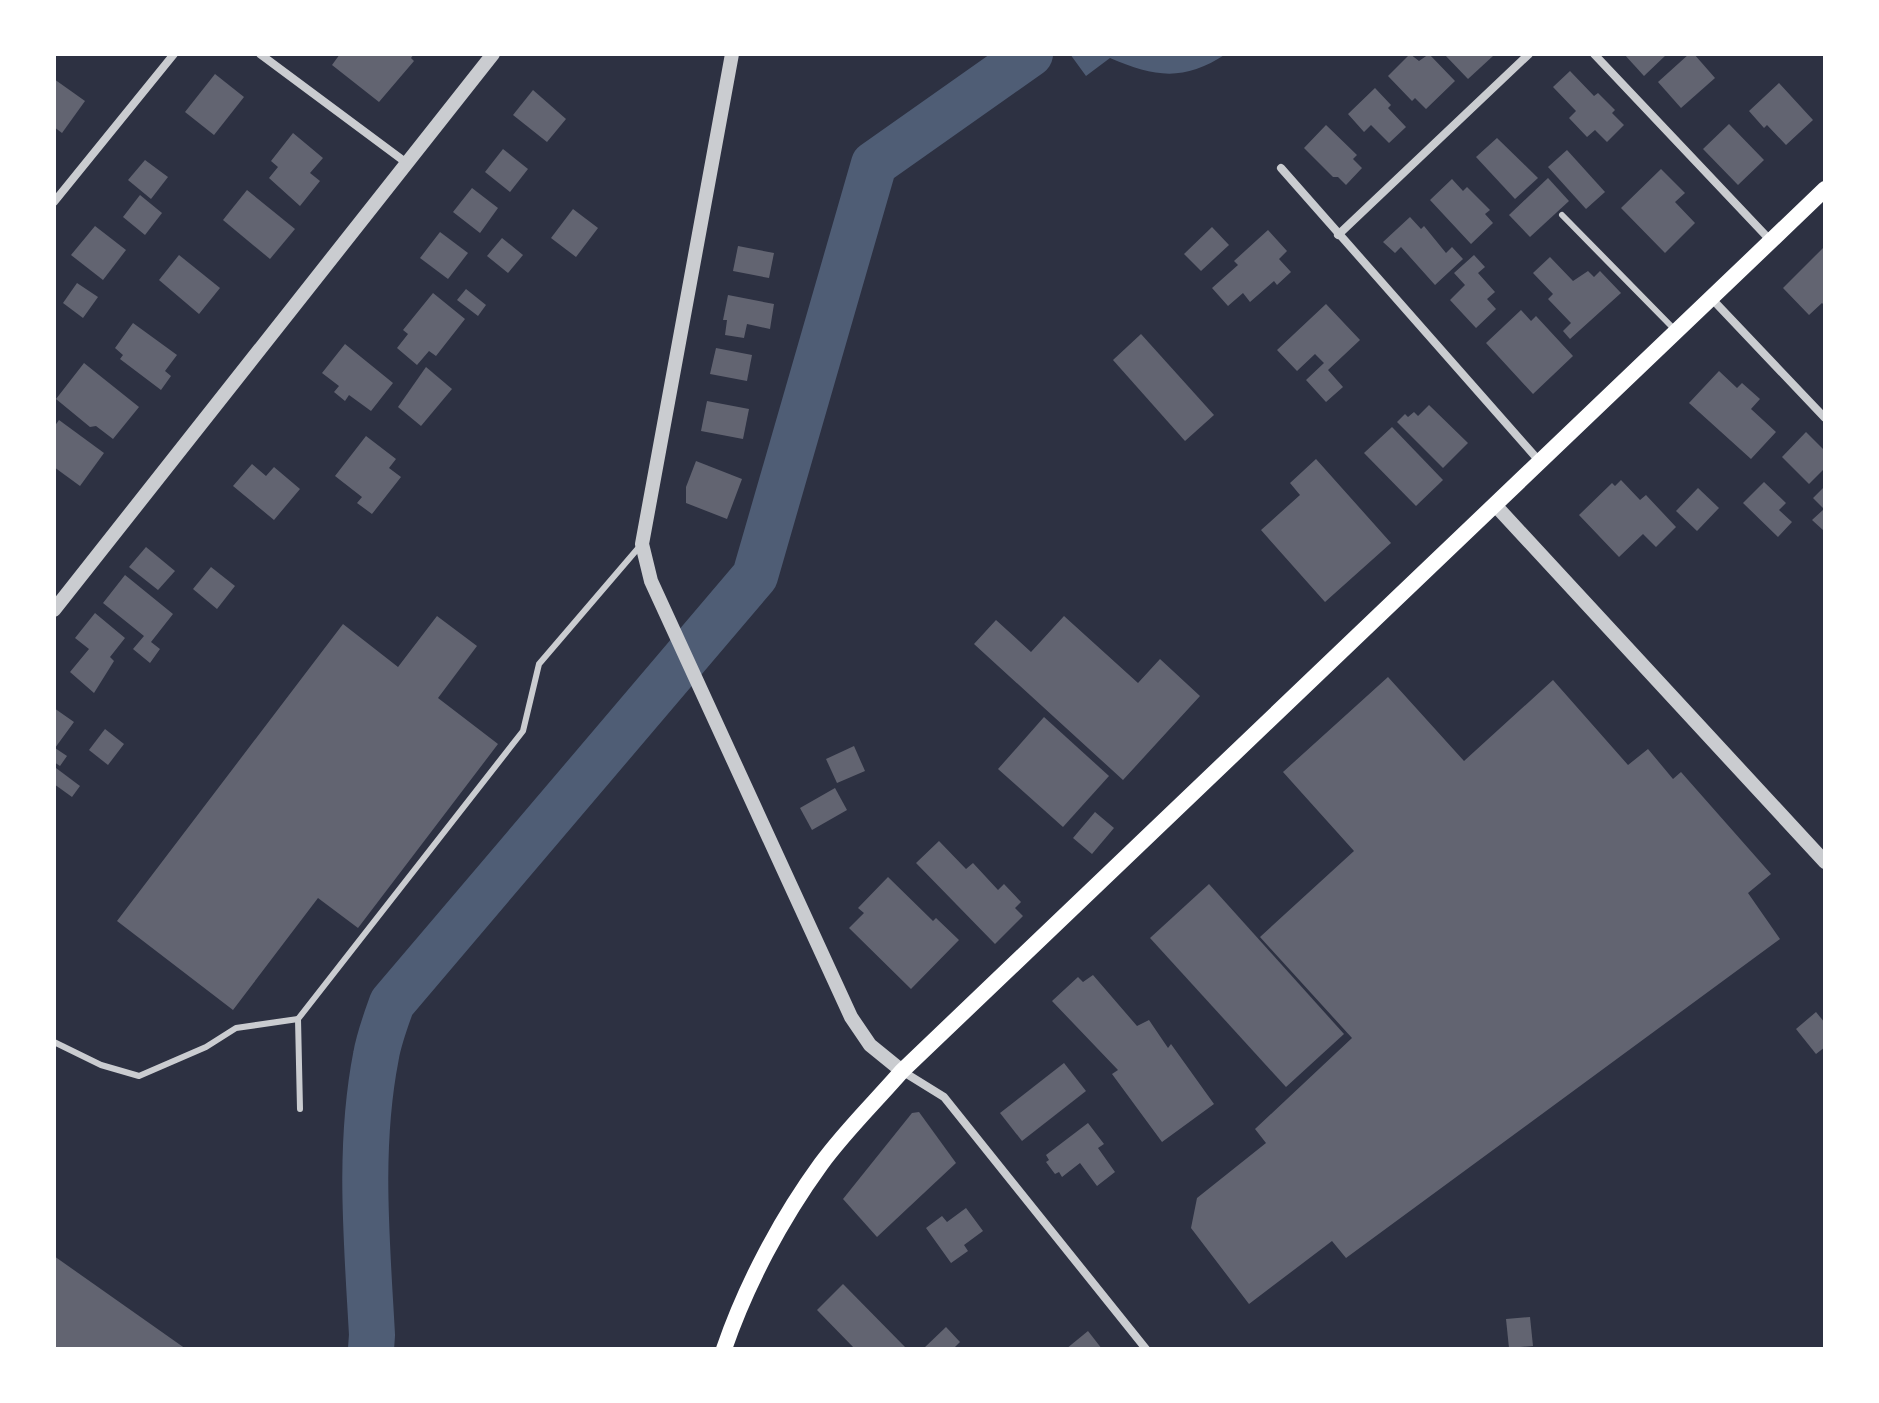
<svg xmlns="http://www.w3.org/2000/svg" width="1879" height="1403" font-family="Jost,sans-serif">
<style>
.water{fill:#4f5d75}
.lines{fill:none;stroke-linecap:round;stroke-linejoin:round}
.river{stroke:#4f5d75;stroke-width:46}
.building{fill:#626471}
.service{stroke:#caccd0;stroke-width:6}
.minor{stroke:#caccd0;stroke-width:8}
.tertiary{stroke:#caccd0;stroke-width:14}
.secondary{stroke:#fff;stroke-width:16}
</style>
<rect width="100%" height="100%" fill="#2d3142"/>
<path class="water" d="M 1070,54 L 1226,54 C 1183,82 1155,77 1110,58 L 1086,76 Z"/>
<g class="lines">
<path class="river" d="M 371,1349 L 372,1335 C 367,1243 358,1148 376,1056 C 379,1038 386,1020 392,1003 L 755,576 L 874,164 L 1030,54"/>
</g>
<g class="building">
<path d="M 340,54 L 414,54 L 411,58 L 414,61 L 379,102 L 332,65 Z"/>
<path d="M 1410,54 L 1419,61 L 1429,54 L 1455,81 L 1426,109 L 1415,98 L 1412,101 L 1388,76 Z"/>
<path d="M 1444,54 L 1491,54 L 1493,56 L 1468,79 Z"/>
<path d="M 1624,54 L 1667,54 L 1644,76 Z"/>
<path d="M 1689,54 L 1694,54 L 1715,78 L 1681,108 L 1658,82 Z"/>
<path d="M 1570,71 L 1594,96 L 1598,93 L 1615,110 L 1612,113 L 1624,125 L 1607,142 L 1595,130 L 1587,137 L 1569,118 L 1576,111 L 1553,87 Z"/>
<path d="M 215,74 L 244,97 L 214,135 L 185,112 Z"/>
<path d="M 54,79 L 85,101 L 62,133 L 54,127 Z"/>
<path d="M 1779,83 L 1813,120 L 1786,145 L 1767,125 L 1764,128 L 1749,111 Z"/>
<path d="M 1375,88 L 1391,105 L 1388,108 L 1406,127 L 1389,143 L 1371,125 L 1364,132 L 1348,114 Z"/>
<path d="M 533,90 L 566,119 L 547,142 L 513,115 Z"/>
<path d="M 1729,124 L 1764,160 L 1738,185 L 1703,149 Z"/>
<path d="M 1326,125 L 1357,155 L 1353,159 L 1362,168 L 1346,185 L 1338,177 L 1333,177 L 1304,148 Z"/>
<path d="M 293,133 L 323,158 L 310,173 L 320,181 L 300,206 L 269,178 L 278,167 L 271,161 Z"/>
<path d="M 1497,138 L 1538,178 L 1515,199 L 1476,157 Z"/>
<path d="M 503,149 L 528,169 L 510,192 L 485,172 Z"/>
<path d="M 1567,150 L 1605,192 L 1586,209 L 1548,167 Z"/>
<path d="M 145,160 L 168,177 L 151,199 L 128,180 Z"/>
<path d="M 1661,169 L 1685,193 L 1675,202 L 1695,223 L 1665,253 L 1621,208 Z"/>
<path d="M 1548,178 L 1569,201 L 1530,237 L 1509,215 Z"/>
<path d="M 1452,179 L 1463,191 L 1467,187 L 1490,210 L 1485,214 L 1493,223 L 1471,244 L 1430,200 Z"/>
<path d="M 472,188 L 498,208 L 480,233 L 453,212 Z"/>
<path d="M 247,190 L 295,229 L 270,259 L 223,220 Z"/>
<path d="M 140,195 L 162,213 L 145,235 L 123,217 Z"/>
<path d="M 573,209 L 598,228 L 576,257 L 551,238 Z"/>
<path d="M 1410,217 L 1421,229 L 1424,226 L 1446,253 L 1452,247 L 1463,259 L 1435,285 L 1401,247 L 1395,253 L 1383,242 Z"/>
<path d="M 95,226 L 126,250 L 103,280 L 71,255 Z"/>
<path d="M 1212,227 L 1229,245 L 1201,271 L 1184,254 Z"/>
<path d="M 1268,230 L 1287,251 L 1279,259 L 1291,272 L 1277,285 L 1274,281 L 1250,302 L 1243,293 L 1228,306 L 1212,288 L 1238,265 L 1234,261 Z"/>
<path d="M 440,232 L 468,253 L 448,279 L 420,258 Z"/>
<path d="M 502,238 L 523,255 L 508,273 L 487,256 Z"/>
<path d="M 738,246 L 774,253 L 769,278 L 733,271 Z"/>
<path d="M 1825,246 L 1825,306 L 1822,303 L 1809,315 L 1783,288 Z"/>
<path d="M 179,255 L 220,288 L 199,314 L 159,280 Z"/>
<path d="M 1474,255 L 1485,267 L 1478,273 L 1495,292 L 1487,299 L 1496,309 L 1476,328 L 1450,300 L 1465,285 L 1454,273 Z"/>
<path d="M 1550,257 L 1573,281 L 1588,271 L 1594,277 L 1600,271 L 1621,293 L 1570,339 L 1563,331 L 1571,323 L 1548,299 L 1553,294 L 1533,273 Z"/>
<path d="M 77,283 L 98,297 L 83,318 L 63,303 Z"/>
<path d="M 466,289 L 486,305 L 478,316 L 457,300 Z"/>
<path d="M 433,293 L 465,319 L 436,356 L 429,351 L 417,365 L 397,348 L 408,334 L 403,330 Z"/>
<path d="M 728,295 L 774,304 L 770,329 L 747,324 L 744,338 L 725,335 L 727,320 L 723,320 Z"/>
<path d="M 1326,304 L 1360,340 L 1328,370 L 1343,387 L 1326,402 L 1306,380 L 1324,363 L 1315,354 L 1297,371 L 1277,350 Z"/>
<path d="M 1521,310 L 1531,321 L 1536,316 L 1573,356 L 1533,394 L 1486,343 Z"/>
<path d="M 133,323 L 177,355 L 165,371 L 171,376 L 161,390 L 120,359 L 123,355 L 115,348 Z"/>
<path d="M 1141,334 L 1214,415 L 1185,441 L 1113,360 Z"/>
<path d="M 345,344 L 393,383 L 371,411 L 349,395 L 345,401 L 334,392 L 339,386 L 322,373 Z"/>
<path d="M 716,348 L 752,355 L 747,381 L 710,374 Z"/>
<path d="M 84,363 L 139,407 L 113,439 L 96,426 L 90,427 L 56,399 Z"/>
<path d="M 426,367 L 452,389 L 421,426 L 398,407 Z"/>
<path d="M 1719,371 L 1737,388 L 1742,383 L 1760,399 L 1751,409 L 1776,432 L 1751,459 L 1689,403 Z"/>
<path d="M 707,401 L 749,409 L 743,439 L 701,431 Z"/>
<path d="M 1429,405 L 1468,443 L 1443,468 L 1397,422 L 1405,414 L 1408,417 L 1414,412 L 1418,416 Z"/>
<path d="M 59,420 L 104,453 L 80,486 L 54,467 L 54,427 Z"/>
<path d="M 1392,427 L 1443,480 L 1416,506 L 1364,453 Z"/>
<path d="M 1806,432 L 1825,451 L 1825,468 L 1809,484 L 1782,457 Z"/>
<path d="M 366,436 L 396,459 L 389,468 L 401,477 L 372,514 L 357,503 L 362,497 L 335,476 Z"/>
<path d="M 1316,459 L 1391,543 L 1325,602 L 1261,530 L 1300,495 L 1290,483 Z"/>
<path d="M 696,461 L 742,479 L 727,519 L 686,503 L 686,487 Z"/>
<path d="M 252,464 L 266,476 L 274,467 L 300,489 L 274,520 L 233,486 Z"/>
<path d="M 1621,480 L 1640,500 L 1646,495 L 1676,527 L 1656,547 L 1643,534 L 1619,557 L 1579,515 L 1612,483 L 1615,486 Z"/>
<path d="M 1764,482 L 1786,503 L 1779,510 L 1792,522 L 1778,537 L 1743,503 Z"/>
<path d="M 1825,486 L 1825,530 L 1824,531 L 1812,520 L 1824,509 L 1813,498 Z"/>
<path d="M 1698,488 L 1719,508 L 1697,531 L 1676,511 Z"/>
<path d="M 146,547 L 175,571 L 158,590 L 129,567 Z"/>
<path d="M 211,567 L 235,586 L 217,609 L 193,589 Z"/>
<path d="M 125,575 L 173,614 L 151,642 L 160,649 L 150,663 L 133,649 L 144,636 L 103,603 Z"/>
<path d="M 95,613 L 125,638 L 110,657 L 114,661 L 94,693 L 70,672 L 89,649 L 75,638 Z"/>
<path d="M 437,616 L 477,646 L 438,698 L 498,744 L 358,928 L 318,898 L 233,1010 L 117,921 L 343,624 L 398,667 Z"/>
<path d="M 1064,616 L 1138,683 L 1160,659 L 1200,696 L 1123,780 L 974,644 L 996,620 L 1031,652 Z"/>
<path d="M 1388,677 L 1464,761 L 1553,680 L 1628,765 L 1648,749 L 1673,779 L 1681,772 L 1771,874 L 1748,893 L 1780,939 L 1346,1258 L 1332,1241 L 1249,1304 L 1191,1228 L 1197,1198 L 1266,1143 L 1255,1129 L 1352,1038 L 1260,937 L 1354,851 L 1283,772 Z"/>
<path d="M 54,708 L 74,722 L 55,748 L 67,756 L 60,766 L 54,762 Z"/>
<path d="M 1044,717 L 1109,776 L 1063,827 L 998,769 Z"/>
<path d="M 105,729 L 124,744 L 108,765 L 89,750 Z"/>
<path d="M 854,746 L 865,771 L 837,783 L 826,759 Z"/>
<path d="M 56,768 L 80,786 L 72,797 L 54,784 Z"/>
<path d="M 835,788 L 847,810 L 812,830 L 800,808 Z"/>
<path d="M 1095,812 L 1114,828 L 1092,854 L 1073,838 Z"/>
<path d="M 939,841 L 966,869 L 973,863 L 998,890 L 1004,884 L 1021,902 L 1015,908 L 1023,916 L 995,944 L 916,863 Z"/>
<path d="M 888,877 L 933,921 L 936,918 L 959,940 L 911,989 L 849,928 L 864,913 L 858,908 Z"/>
<path d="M 1209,884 L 1344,1034 L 1286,1087 L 1150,938 Z"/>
<path d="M 1093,975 L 1137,1026 L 1149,1020 L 1168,1048 L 1171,1044 L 1214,1104 L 1162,1142 L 1112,1074 L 1118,1070 L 1052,1001 L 1078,977 L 1083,982 Z"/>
<path d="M 1816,1012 L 1825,1023 L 1825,1047 L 1816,1054 L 1796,1029 Z"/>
<path d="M 1064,1063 L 1086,1091 L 1022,1141 L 1000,1113 Z"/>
<path d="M 919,1112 L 956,1163 L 877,1237 L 843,1199 L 912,1113 Z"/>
<path d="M 1088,1123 L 1104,1144 L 1098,1148 L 1115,1172 L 1097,1186 L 1080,1163 L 1062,1177 L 1059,1172 L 1055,1174 L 1046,1162 L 1049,1160 L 1046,1155 Z"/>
<path d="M 966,1208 L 983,1231 L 964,1245 L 968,1251 L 951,1263 L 926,1228 L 942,1216 L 947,1222 Z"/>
<path d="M 54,1256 L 186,1349 L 54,1349 Z"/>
<path d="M 843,1284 L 907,1349 L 855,1349 L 817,1310 Z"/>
<path d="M 1530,1317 L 1533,1346 L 1509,1348 L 1506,1319 Z"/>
<path d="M 946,1327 L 960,1342 L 953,1349 L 923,1349 Z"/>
<path d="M 1088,1331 L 1102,1349 L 1066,1349 Z"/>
</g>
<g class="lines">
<g class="service">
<path d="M 1562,215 L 1676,331"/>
<path d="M 54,1042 L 101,1065 L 139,1076 L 206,1047 L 236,1028 L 298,1019"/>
<path d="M 300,1109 L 298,1019 L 523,731 L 539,664 L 640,546"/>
</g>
<g class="minor">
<path d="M 260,54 L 408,164"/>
<path d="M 1594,54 L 1771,241"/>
<path d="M 1281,168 L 1541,463"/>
<path d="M 54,202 L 174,54"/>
<path d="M 1338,235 L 1529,54"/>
<path d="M 1712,299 L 1825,418"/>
<path d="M 902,1071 L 944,1097 L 1146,1349"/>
</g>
<g class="tertiary">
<path d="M 732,54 L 642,544 L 651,581 L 851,1017 L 870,1045 L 902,1071"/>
<path d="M 1496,506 L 1825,862"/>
<path d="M 54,610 L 493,54"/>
</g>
<path class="secondary" d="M 724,1349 C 746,1285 781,1219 821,1164 C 845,1131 875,1102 902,1071 C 1210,778 1518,484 1825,189"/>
</g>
<rect width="1879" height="1403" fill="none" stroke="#ffffff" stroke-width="112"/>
</svg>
